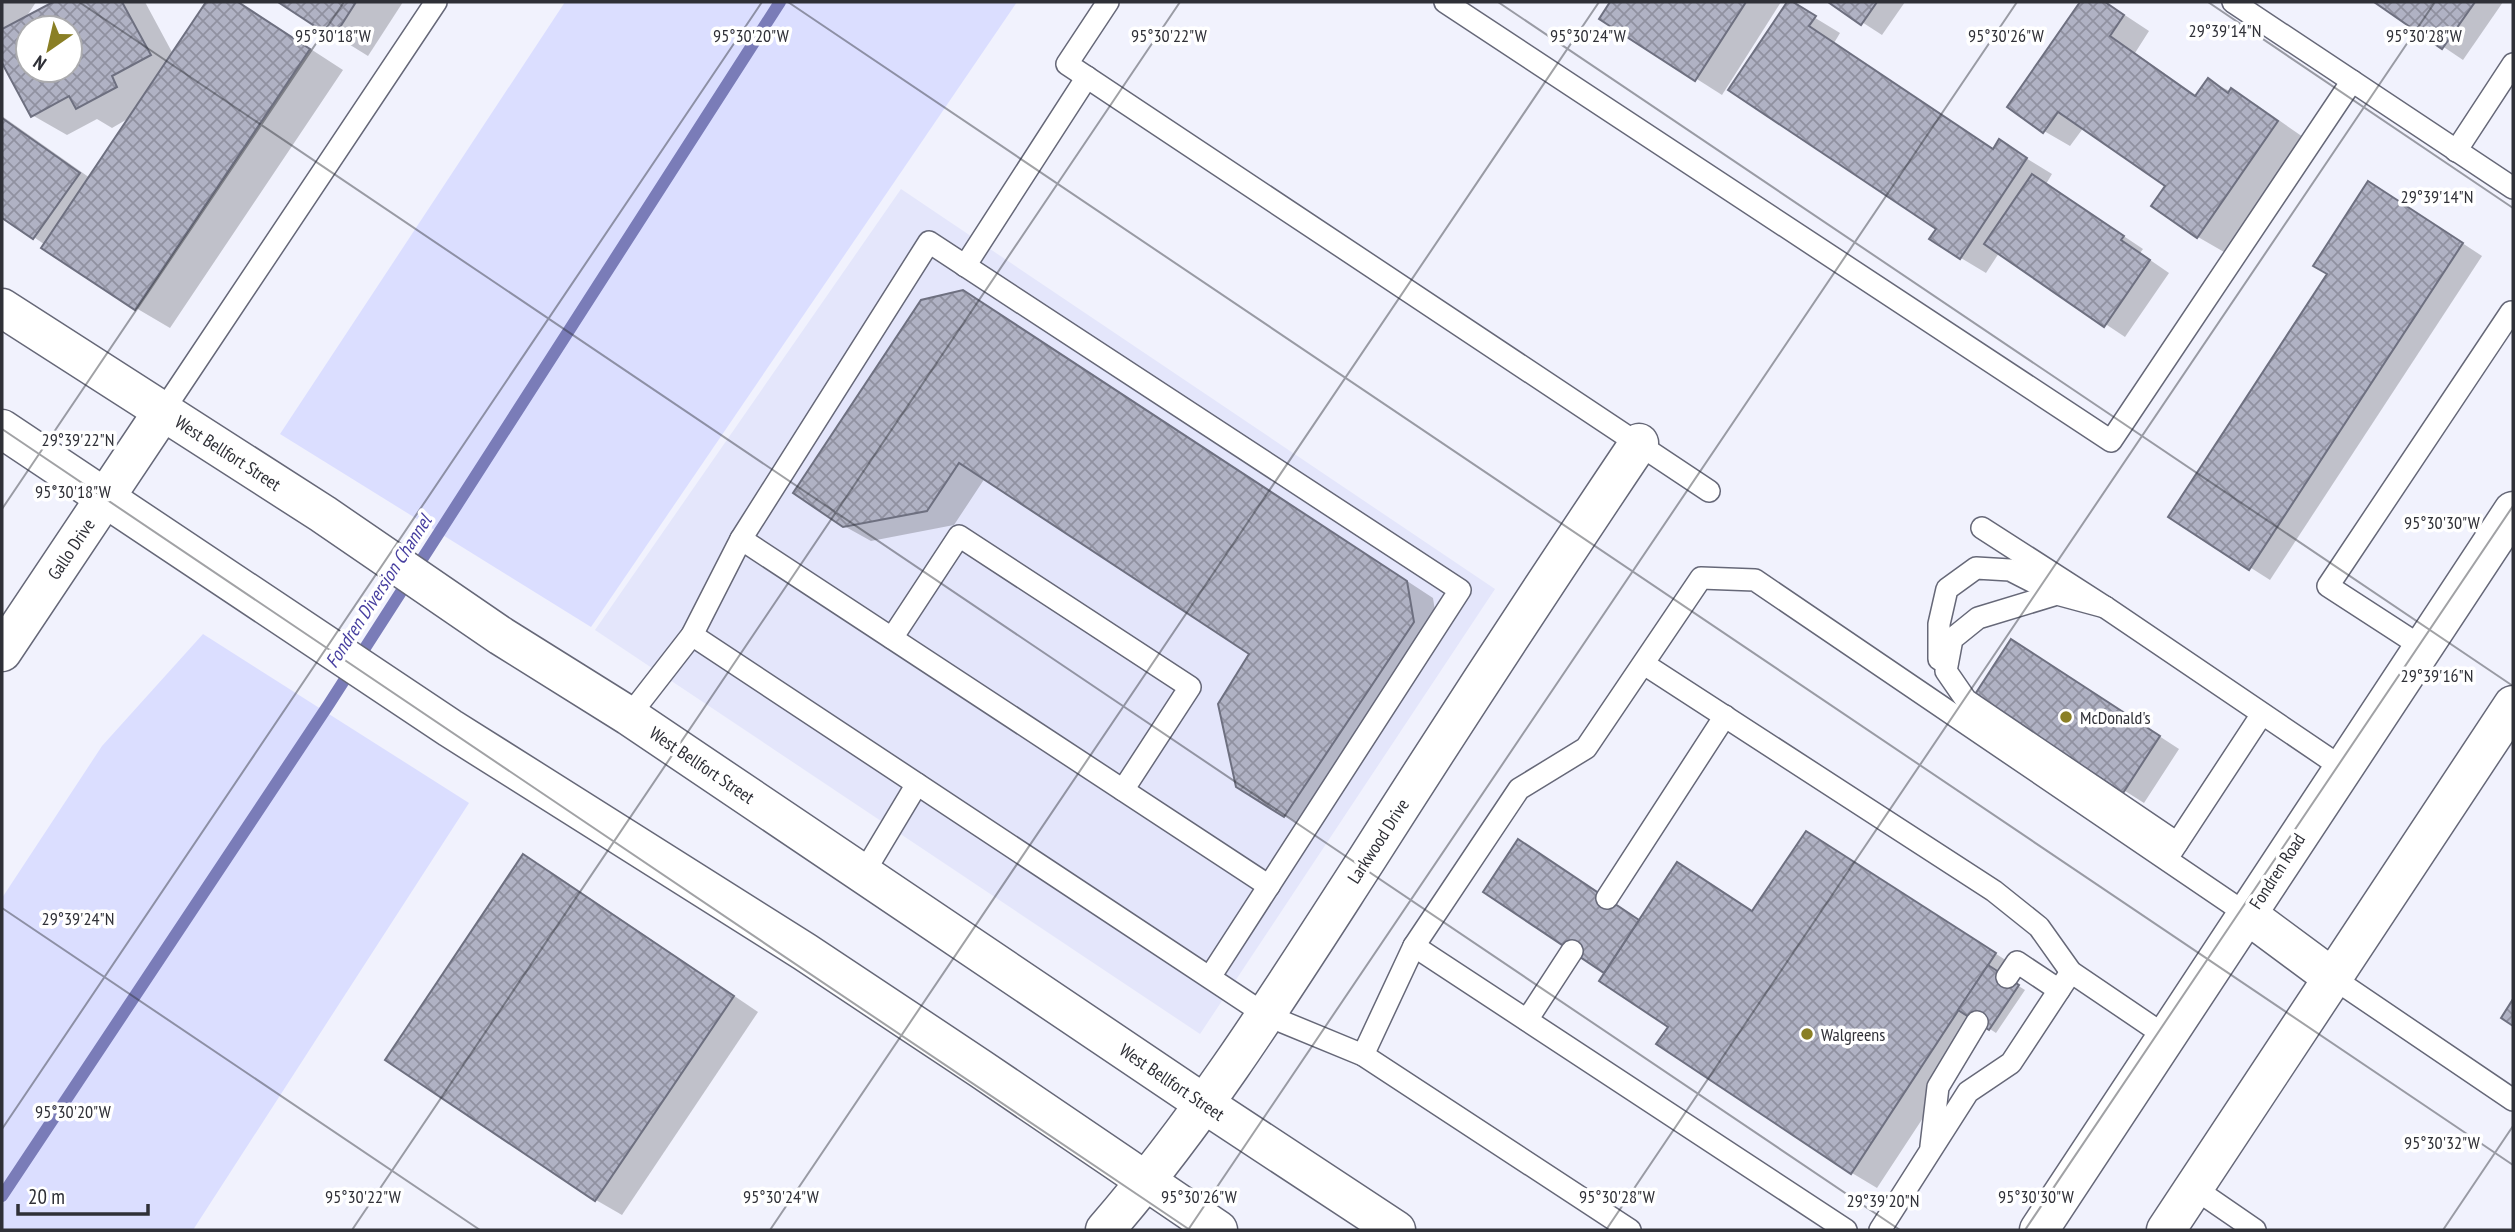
<svg xmlns="http://www.w3.org/2000/svg" width="2515" height="1232" font-family="'PT Sans Narrow',sans-serif">
<style>
.built{fill:#e4e6fb}
.green{fill:#dbdeff}
.shadow{fill:#0003;fill-rule:evenodd}
.lines{fill:none;stroke-linecap:round;stroke-linejoin:round}
.stream{stroke:#7a7cb8;stroke-width:12}
.building{fill:url(#building-cross-hatch);stroke:#6e7080;stroke-width:2;fill-rule:evenodd}
.service-casing{stroke:#666878;stroke-width:24}
.minor-casing{stroke:#666878;stroke-width:41}
.secondary-casing{stroke:#666878;stroke-width:41}
.service{stroke:#fff;stroke-width:21}
.minor{stroke:#fff;stroke-width:38}
.secondary{stroke:#fff;stroke-width:38}
.ticks{fill:none;stroke:#2f3037;stroke-width:2;stroke-opacity:0.45}
.poi-dot{fill:#8a7f25;stroke:#fff;stroke-width:2.5}
.labels{text-anchor:middle;dominant-baseline:central;stroke-width:7;stroke-linejoin:round;paint-order:stroke}
.street-label{font-size:18px;fill:#2f3037;stroke:#fff}
.poi-label{font-size:18px;fill:#2f3037;stroke:#fff;text-anchor:start}
.water-label{font-size:19px;font-style:italic;fill:#473fa0;stroke:#fff}
.ticks-label{font-size:18px;text-anchor:middle;fill:#2f3037;stroke:#fff;stroke-width:7;stroke-linejoin:round;paint-order:stroke}
</style>
<defs>
<pattern id="building-cross-hatch" width="8" height="8" patternUnits="userSpaceOnUse" patternTransform="scale(1.75)"><rect width="8" height="8" fill="#b0b2c4"/><path d="M0 0l8 8M0 8l8-8" fill="none" stroke="#9091a0"/></pattern>
</defs>
<rect width="100%" height="100%" fill="#f1f2fd"/>
<path class="built" d="M 901,189 L 1495,589 L 1200,1034 L 595,630 Z"/>
<g class="green">
<path d="M 565,2 L 1017,2 L 591,627 L 280,434 Z"/>
<path d="M 203,634 L 469,803 L 193,1230 L 2,1230 L 2,898 L 102,746 Z"/>
</g>
<g class="shadow">
<path d="M 2,2 L 36,2 L 25,19 L 57,2 L 145,2 L 173,54 L 208,2 L 238,2 L 343,70 L 170,328 L 136,308 L 2,215 L 2,116 L 90,178 L 131,117 L 112,128 L 97,119 L 67,135 L 32,115 L 2,59 ZM 28,28 L 70,28 L 70,70 L 28,70 Z"/>
<path d="M 281,2 L 403,2 L 368,56 Z"/>
<path d="M 1612,2 L 1781,2 L 1722,95 L 1601,18 Z"/>
<path d="M 1789,2 L 1840,33 L 1834,43 L 1994,150 L 2000,142 L 2052,174 L 2046,184 L 2143,249 L 2140,253 L 2169,273 L 2125,337 L 1999,253 L 1986,273 L 1961,258 L 1938,229 L 1731,90 Z"/>
<path d="M 1831,2 L 1905,2 L 1882,35 Z"/>
<path d="M 2082,2 L 2105,2 L 2149,31 L 2135,53 L 2197,96 L 2208,80 L 2257,105 L 2303,137 L 2224,252 L 2198,237 L 2167,186 L 2084,127 L 2070,146 L 2044,131 L 2009,106 Z"/>
<path d="M 2377,2 L 2503,2 L 2463,60 Z"/>
<path d="M 2389,195 L 2482,256 L 2270,580 L 2171,517 L 2330,274 Z"/>
<path d="M 989,307 L 1433,598 L 1439,637 L 1311,831 L 1237,786 L 1252,653 L 985,478 L 954,525 L 871,541 L 844,526 Z"/>
<path d="M 2032,653 L 2179,749 L 2144,803 L 2103,777 L 2101,780 L 2081,768 Z"/>
<path d="M 1832,848 L 2021,970 L 2012,982 L 2025,990 L 1996,1033 L 1984,1025 L 1877,1188 L 1852,1173 L 1607,972 L 1485,891 L 1640,921 L 1678,864 L 1753,912 Z"/>
<path d="M 524,856 L 550,871 L 758,1012 L 622,1215 L 596,1200 Z"/>
</g>
<g class="lines">
<path class="stream" d="M 2,1196 L 329,704 L 780,2"/>
</g>
<g class="building">
<path d="M 53,2 L 122,2 L 151,55 L 112,76 L 117,87 L 76,109 L 69,96 L 31,117 L 2,63 L 2,29 ZM 28,28 L 70,28 L 70,70 L 28,70 Z"/>
<path d="M 206,2 L 238,2 L 310,49 L 135,310 L 41,248 Z"/>
<path d="M 278,2 L 356,2 L 333,38 Z"/>
<path d="M 1610,2 L 1746,2 L 1695,81 L 1599,19 Z"/>
<path d="M 1787,2 L 1793,2 L 1816,16 L 1809,26 L 1993,149 L 1999,139 L 2027,158 L 1960,259 L 1929,239 L 1936,229 L 1728,90 Z"/>
<path d="M 1828,2 L 1877,2 L 1861,25 Z"/>
<path d="M 2080,2 L 2105,2 L 2124,15 L 2110,36 L 2195,96 L 2208,78 L 2228,93 L 2231,88 L 2278,121 L 2197,238 L 2151,206 L 2165,186 L 2058,112 L 2043,133 L 2007,107 Z"/>
<path d="M 2374,2 L 2475,2 L 2442,49 Z"/>
<path d="M 2,118 L 80,173 L 33,239 L 2,218 Z"/>
<path d="M 2032,174 L 2124,236 L 2121,240 L 2150,260 L 2104,327 L 1984,244 Z"/>
<path d="M 2368,181 L 2463,243 L 2249,570 L 2168,517 L 2327,274 L 2313,266 Z"/>
<path d="M 963,290 L 1407,581 L 1414,622 L 1284,817 L 1236,787 L 1218,704 L 1249,654 L 959,463 L 927,511 L 843,527 L 793,493 L 921,300 Z"/>
<path d="M 2011,639 L 2160,736 L 2123,793 L 2082,766 L 2080,769 L 1972,699 Z"/>
<path d="M 1806,831 L 1996,953 L 1851,1174 L 1656,1044 L 1668,1027 L 1599,981 L 1677,862 L 1752,911 Z"/>
<path d="M 1518,839 L 1639,920 L 1604,973 L 1483,892 Z"/>
<path d="M 523,854 L 734,996 L 595,1201 L 385,1060 Z"/>
<path d="M 1988,965 L 2019,985 L 1989,1030 L 1958,1010 Z"/>
<path d="M 2513,999 L 2513,1026 L 2501,1018 Z"/>
</g>
<g class="lines">
<g class="service-casing">
<g id="service">
<path d="M 1108,2 L 1067,64 L 1709,491"/>
<path d="M 1445,2 L 2111,441 L 2352,81"/>
<path d="M 2233,2 L 2513,188"/>
<path d="M 2456,151 L 2513,64"/>
<path d="M 965,266 L 1087,77"/>
<path d="M 163,411 L 436,2"/>
<path d="M 1982,528 L 2105,607 L 2344,769"/>
<path d="M 741,539 L 1269,886"/>
<path d="M 2105,607 L 2057,594 L 1978,618 L 1952,639 L 1946,671 L 1966,700 L 2177,843"/>
<path d="M 692,635 L 1266,1015 L 1363,1055 L 1630,1230"/>
<path d="M 892,638 L 959,536 L 1190,687 L 1123,790"/>
<path d="M 2422,647 L 2328,586 L 2511,312 L 2513,314"/>
<path d="M 1939,659 L 1939,624 L 1947,589 L 1976,568 L 2010,570 L 2057,594"/>
<path d="M 1644,664 L 1994,891 L 2039,927 L 2071,972 L 2167,1037"/>
<path d="M 629,716 L 692,635 L 741,539 L 929,242 L 1460,590 L 1210,977"/>
<path d="M 2170,854 L 2262,714"/>
<path d="M 863,874 L 917,784"/>
<path d="M 1607,898 L 1725,716"/>
<path d="M 1414,946 L 1846,1230"/>
<path d="M 2007,977 L 2017,962 L 2059,990"/>
<path d="M 2333,978 L 2513,1100"/>
<path d="M 1527,1020 L 1572,951"/>
<path d="M 1363,1055 L 1414,946 L 1519,789 L 1586,748 L 1701,578 L 1755,580 L 2248,915"/>
<path d="M 1931,1146 L 1938,1087 L 1977,1022"/>
<path d="M 2194,1188 L 2255,1230"/>
<path d="M 1880,1230 L 1968,1092 L 2011,1063 L 2071,972"/>
</g>
</g>
<g class="minor-casing">
<g id="minor">
<path d="M 2,652 L 163,411"/>
<path d="M 1105,1230 C 1204,1116 1285,986 1367,859 C 1456,719 1547,580 1639,443"/>
</g>
</g>
<g class="secondary-casing">
<g id="secondary">
<path d="M 2,308 L 323,514 L 501,636 L 629,716 L 1203,1103 L 1396,1230"/>
<path d="M 2,429 L 450,728 L 805,952 L 981,1069 L 1218,1230"/>
<path d="M 2248,915 L 2333,978"/>
<path d="M 2039,1230 L 2513,511"/>
<path d="M 2166,1230 L 2513,705"/>
</g>
</g>
<use href="#service" class="service"/>
<use href="#minor" class="minor"/>
<use href="#secondary" class="secondary"/>
</g>
<path class="ticks" d="M 79,2 L 1900,1230M 788,2 L 2513,1165M 1498,2 L 2513,686M 2208,2 L 2513,208M 2,429 L 1190,1230M 2,509 L 344,2M 2,908 L 480,1230M 2,1129 L 762,2M 352,1230 L 1180,2M 770,1230 L 1599,2M 1188,1230 L 2017,2M 1606,1230 L 2435,2M 2025,1230 L 2513,506M 2443,1230 L 2513,1126"/>
<g class="poi-dot">
<circle cx="2066" cy="717" r="7"/>
<circle cx="1807" cy="1034" r="7"/>
</g>
<g class="labels">
<g class="street-label">
<text transform="translate(228 453) rotate(33)">West Bellfort Street</text>
<text transform="translate(71 549) rotate(-56)">Gallo Drive</text>
<text transform="translate(702 765) rotate(34)">West Bellfort Street</text>
<text transform="translate(1378 841) rotate(-57)">Larkwood Drive</text>
<text transform="translate(2277 871) rotate(-57)">Fondren Road</text>
<text transform="translate(1172 1082) rotate(34)">West Bellfort Street</text>
</g>
<g class="poi-label">
<text x="2080" y="717">McDonald's</text>
<text x="1821" y="1034">Walgreens</text>
</g>
<g class="water-label">
<text transform="translate(378 591) rotate(-57)">Fondren Diversion Channel</text>
</g>
</g>
<g class="ticks-label">
<text x="2225" y="37">29°39'14"N</text>
<text x="333" y="42">95°30'18"W</text>
<text x="751" y="42">95°30'20"W</text>
<text x="1169" y="42">95°30'22"W</text>
<text x="1588" y="42">95°30'24"W</text>
<text x="2006" y="42">95°30'26"W</text>
<text x="2424" y="42">95°30'28"W</text>
<text x="2437" y="203">29°39'14"N</text>
<text x="78" y="446">29°39'22"N</text>
<text x="73" y="498">95°30'18"W</text>
<text x="2442" y="529">95°30'30"W</text>
<text x="2437" y="682">29°39'16"N</text>
<text x="78" y="925">29°39'24"N</text>
<text x="73" y="1118">95°30'20"W</text>
<text x="2442" y="1149">95°30'32"W</text>
<text x="363" y="1203">95°30'22"W</text>
<text x="781" y="1203">95°30'24"W</text>
<text x="1199" y="1203">95°30'26"W</text>
<text x="1617" y="1203">95°30'28"W</text>
<text x="2036" y="1203">95°30'30"W</text>
<text x="1883" y="1207">29°39'20"N</text>
</g>
<rect width="2515" height="1232" fill="none" stroke="#2f3037" stroke-width="7"/>
<g transform="translate(49 49) rotate(214)"><circle r="33" fill="#ffffff" stroke="#acacaf" stroke-width="2"/>
<path d="M0-5L12 26L0 18L-12 26Z" fill="#8a7f25"/>
<text y="-10" font-size="19" font-weight="bold" text-anchor="middle" fill="#2f3037">N</text>
</g>
<path d="M18 1204v10h130v-10" fill="none" stroke="#2f3037" stroke-width="3.5"/>
<text x="28" y="1204" font-size="21" fill="#2f3037" stroke="#ffffff" stroke-width="5" paint-order="stroke">20 m</text>
</svg>
